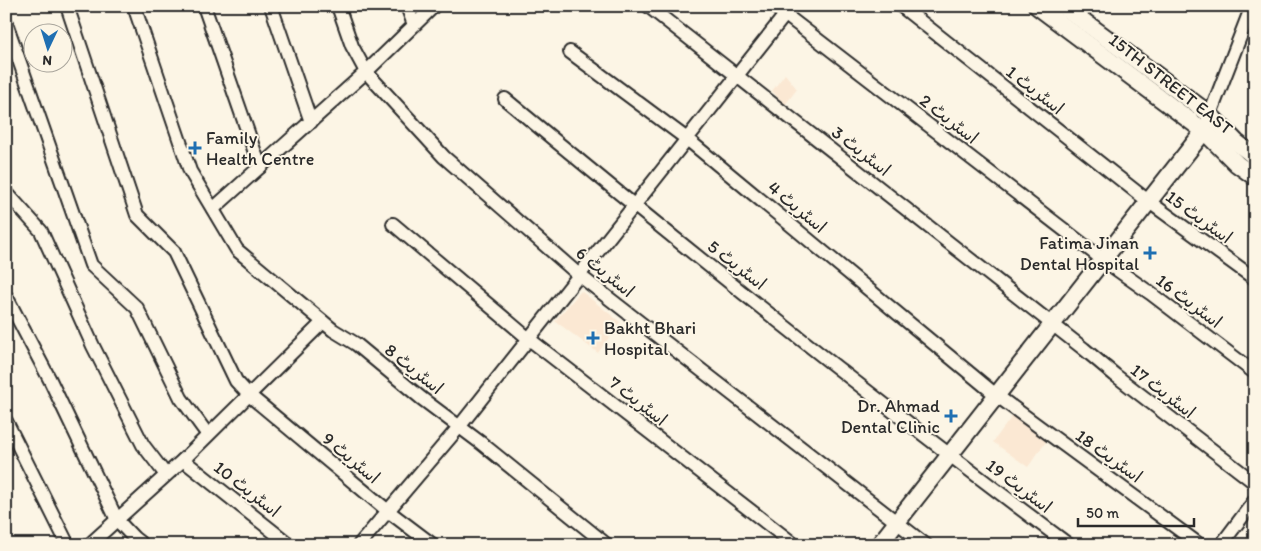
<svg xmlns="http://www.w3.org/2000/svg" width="1261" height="551" font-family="Itim,'Playpen Sans Arabic',sans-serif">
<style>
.built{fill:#fbe8d3}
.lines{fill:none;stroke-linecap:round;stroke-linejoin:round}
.minor-casing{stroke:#2b2b2b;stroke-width:16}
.tertiary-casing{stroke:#2b2b2b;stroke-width:20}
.minor{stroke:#fcf5e5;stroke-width:12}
.tertiary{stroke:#fcf5e5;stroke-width:16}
.poi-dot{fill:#1f6fb2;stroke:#fcf5e5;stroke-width:2}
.labels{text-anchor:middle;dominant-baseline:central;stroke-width:4;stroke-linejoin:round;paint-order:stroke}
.street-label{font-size:18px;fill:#2b2b2b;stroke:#fcf5e5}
.poi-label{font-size:18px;fill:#2b2b2b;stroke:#fcf5e5;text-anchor:start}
</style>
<rect width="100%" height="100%" fill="#fcf5e5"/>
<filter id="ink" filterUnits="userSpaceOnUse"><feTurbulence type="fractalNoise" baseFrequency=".02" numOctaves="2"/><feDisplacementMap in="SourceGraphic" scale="10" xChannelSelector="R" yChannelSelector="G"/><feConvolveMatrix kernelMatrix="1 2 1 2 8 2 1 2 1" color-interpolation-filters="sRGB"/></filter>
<g filter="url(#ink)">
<g class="built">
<path d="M 785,74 L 797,89 L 785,105 L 772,91 Z"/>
<path d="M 581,291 L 620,322 L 598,353 L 555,321 Z"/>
<path d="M 1013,415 L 1048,439 L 1028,467 L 993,442 Z"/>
</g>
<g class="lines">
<g class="minor-casing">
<g id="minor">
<path d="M 67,6 L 137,215 L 174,252 L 236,381 L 249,395 L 388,511 L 433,545"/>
<path d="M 134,6 L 190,171 L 237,250 L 333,330 L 356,344 L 421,398 L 481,443 L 607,545"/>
<path d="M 204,6 L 260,167"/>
<path d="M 271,6 L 311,122"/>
<path d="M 338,6 L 352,46 L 366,72 L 444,157 L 579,275 L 926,545"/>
<path d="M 407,6 L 414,25"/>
<path d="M 648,6 L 1084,349 L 1115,375 L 1255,483"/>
<path d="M 774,6 L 1102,259 L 1150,293 L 1255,373"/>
<path d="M 901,6 L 1148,201 L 1255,279"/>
<path d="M 6,23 L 91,265 L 137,308 L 181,398 L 208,435"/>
<path d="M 570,52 L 687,139 L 996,395 L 1200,545"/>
<path d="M 505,99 C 689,252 877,402 1069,545"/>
<path d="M 1207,122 L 1252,6"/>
<path d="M 6,192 L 41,231 L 93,346 L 143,445 L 166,475"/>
<path d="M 213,209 L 366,72 L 434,6"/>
<path d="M 393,224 L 529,339 L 795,545"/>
<path d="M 6,296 L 50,380 L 117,520 L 134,538 L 143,545"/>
<path d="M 6,421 L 68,545"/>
<path d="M 183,460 L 290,545"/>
<path d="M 89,545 L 183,460 L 323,322"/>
<path d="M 359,545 L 459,427 L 792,6"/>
<path d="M 1221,545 L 1255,500"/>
</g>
</g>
<g class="tertiary-casing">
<g id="tertiary">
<path d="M 1037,6 L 1204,131 L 1237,164 L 1255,177"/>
<path d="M 1063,6 L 1209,114 L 1236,142 L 1255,157"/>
<path d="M 879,545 L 1204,131"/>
</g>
</g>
<use href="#minor" class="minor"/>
<use href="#tertiary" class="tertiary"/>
</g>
</g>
<g class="poi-dot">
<path d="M192.5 140.5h5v5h5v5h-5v5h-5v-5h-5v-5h5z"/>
<path d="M1147.5 245.5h5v5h5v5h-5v5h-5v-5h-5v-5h5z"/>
<path d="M590.5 330.5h5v5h5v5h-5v5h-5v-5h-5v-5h5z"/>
<path d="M948.5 408.5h5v5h5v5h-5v5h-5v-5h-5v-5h5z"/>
</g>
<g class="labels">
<g class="street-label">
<text transform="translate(1171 84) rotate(38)">15TH STREET EAST</text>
<text transform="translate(1035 90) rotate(38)">اسٹریٹ 1</text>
<text transform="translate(949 119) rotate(38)">اسٹریٹ 2</text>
<text transform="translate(861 151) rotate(38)">اسٹریٹ 3</text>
<text transform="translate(797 207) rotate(40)">اسٹریٹ 4</text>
<text transform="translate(1199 217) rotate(36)">اسٹریٹ 15</text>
<text transform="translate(737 265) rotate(38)">اسٹریٹ 5</text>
<text transform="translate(605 272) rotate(39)">اسٹریٹ 6</text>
<text transform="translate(1189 301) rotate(37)">اسٹریٹ 16</text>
<text transform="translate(414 369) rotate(39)">اسٹریٹ 8</text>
<text transform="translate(1163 391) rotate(38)">اسٹریٹ 17</text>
<text transform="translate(638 401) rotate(38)">اسٹریٹ 7</text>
<text transform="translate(1109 456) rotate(36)">اسٹریٹ 18</text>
<text transform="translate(351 458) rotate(40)">اسٹریٹ 9</text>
<text transform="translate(1019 486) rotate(37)">اسٹریٹ 19</text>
<text transform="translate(247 489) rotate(38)">اسٹریٹ 10</text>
</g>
<g class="poi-label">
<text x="206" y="138">Family<tspan x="206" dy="21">Health Centre</tspan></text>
<text x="1139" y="243" text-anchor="end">Fatima Jinan<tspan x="1139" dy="21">Dental Hospital</tspan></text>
<text x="604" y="328">Bakht Bhari<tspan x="604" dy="21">Hospital</tspan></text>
<text x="940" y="406" text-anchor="end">Dr. Ahmad<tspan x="940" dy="21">Dental Clinic</tspan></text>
</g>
</g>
<rect width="1261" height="551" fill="none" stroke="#fcf5e5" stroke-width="25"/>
<rect x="12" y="12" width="1236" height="526" fill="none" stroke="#2b2b2b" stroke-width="2" filter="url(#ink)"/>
<g transform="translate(48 48) rotate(184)"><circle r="24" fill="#fcf5e5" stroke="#a8a49b"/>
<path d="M0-4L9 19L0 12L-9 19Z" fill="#1f6fb2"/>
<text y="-8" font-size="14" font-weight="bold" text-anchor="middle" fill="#2b2b2b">N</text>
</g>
<path d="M1078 518v8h116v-8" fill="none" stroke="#2b2b2b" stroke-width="2.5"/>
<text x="1086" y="518" font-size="15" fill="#2b2b2b" stroke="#fcf5e5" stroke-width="4" paint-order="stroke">50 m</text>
</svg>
